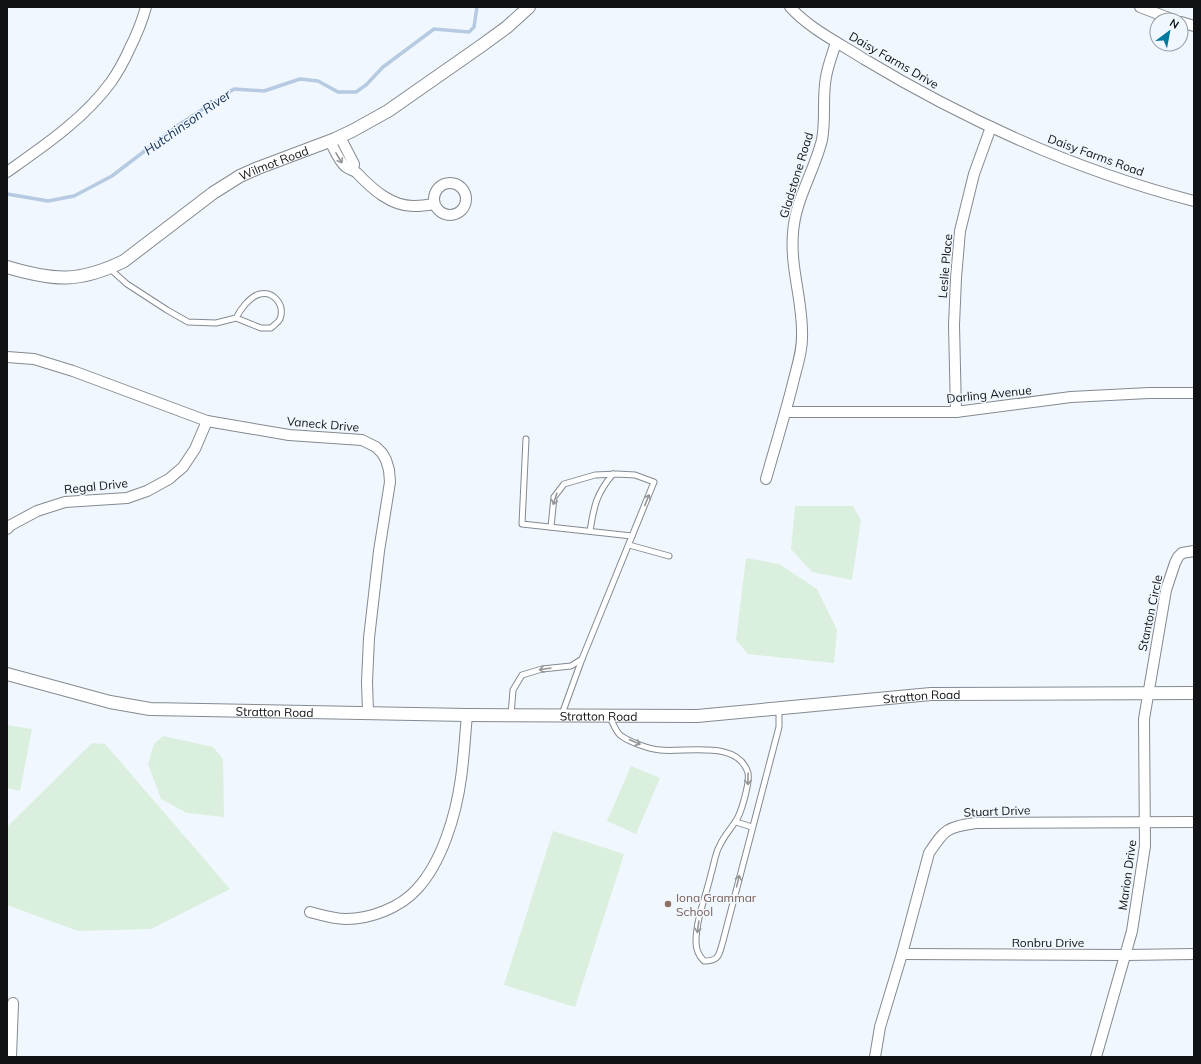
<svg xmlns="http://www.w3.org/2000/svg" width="1201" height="1064" font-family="Mulish,sans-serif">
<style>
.green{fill:#daefdd}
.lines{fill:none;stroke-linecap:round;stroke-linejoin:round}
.stream{stroke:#b6cae2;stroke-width:3.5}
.service-casing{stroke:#848a90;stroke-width:7}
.minor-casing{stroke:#848a90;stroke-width:12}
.tertiary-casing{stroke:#848a90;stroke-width:14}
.service{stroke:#fff;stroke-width:5}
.minor{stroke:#fff;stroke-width:10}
.tertiary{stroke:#fff;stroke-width:12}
.oneway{stroke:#939596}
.education-dot{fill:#8d6e63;stroke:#f0f7fe;stroke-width:1.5}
.labels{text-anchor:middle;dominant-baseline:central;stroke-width:3;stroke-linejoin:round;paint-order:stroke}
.street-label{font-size:12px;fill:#101315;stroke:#f0f7fe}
.education-label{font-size:12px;fill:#785e54;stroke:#f0f7fe;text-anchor:start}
.water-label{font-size:13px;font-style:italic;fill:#0f2c4e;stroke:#f0f7fe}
</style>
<rect width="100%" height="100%" fill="#f0f7fe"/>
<g class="green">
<path d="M 795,506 L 853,506 L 861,520 L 852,580 L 812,572 L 791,549 Z"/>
<path d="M 746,558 L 779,564 L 817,589 L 837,630 L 834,663 L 748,654 L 736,640 Z"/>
<path d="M 7,725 L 32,729 L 20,791 L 7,788 Z"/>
<path d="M 163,736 L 213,747 L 223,759 L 224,817 L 187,813 L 161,799 L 148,764 L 154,744 Z"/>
<path d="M 92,743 L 105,744 L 230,889 L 151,929 L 78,931 L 7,905 L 7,827 Z"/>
<path d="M 631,766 L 660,778 L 636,834 L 607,821 Z"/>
<path d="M 553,831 L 624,854 L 575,1007 L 504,985 Z"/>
</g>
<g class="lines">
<path class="stream" d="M 7,194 L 48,201 L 74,196 L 112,176 L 180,124 L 234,89 L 264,91 L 300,79 L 318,81 L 338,92 L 356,92 L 366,85 L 383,67 L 434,29 L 469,32 L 474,27 L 477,7"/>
<g class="service-casing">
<g id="service">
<path d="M 109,268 L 127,284 L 167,310 L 188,322 L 216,323 L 236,318 L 261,328 L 271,328 C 274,325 278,323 280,319 C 285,305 274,291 260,294 C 250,296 240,310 236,318"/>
<path d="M 526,439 L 522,524 L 632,536"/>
<path d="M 551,527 L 554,497 L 564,484 L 595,475 L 617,474 L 635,475 L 654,482 L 582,659 L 562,714"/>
<path d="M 590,531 C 594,506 596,494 613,474"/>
<path d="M 629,545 L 669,556"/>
<path d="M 511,715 L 513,690 L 522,675 L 542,669 L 571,666 L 582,659"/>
<path d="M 610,717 C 613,723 615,730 620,735 C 629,742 649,749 660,750 C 685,753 738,739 748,773 C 750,782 741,815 735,822 C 730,830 724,836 720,845 C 715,853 714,865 711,874 C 706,896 696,919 696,942 C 696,949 699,956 704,961 C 720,961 719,954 723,941 L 779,727 L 779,709"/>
<path d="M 736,822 L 752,827"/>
</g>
</g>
<g class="minor-casing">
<g id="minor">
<path d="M 790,7 C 810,29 839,43 864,59 C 967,121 1078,171 1194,201"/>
<path d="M 1140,7 L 1174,20"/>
<path d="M 1181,22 L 1194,26"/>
<path d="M 340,137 L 354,164 L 353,170"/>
<path d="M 330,141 C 334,149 339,162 346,167 C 350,170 354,170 357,173 C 372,189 392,207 415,206 C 421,206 428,205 434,204"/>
<path d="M 7,172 C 44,146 84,119 111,82 C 118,72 124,61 129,50 C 136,36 142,22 146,7"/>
<circle cx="450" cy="199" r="16"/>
<path d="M 7,357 L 34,359 L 73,371 L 207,421 L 289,435 L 362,440 L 376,447 L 382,453 L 386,460 L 389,470 L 390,482 L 379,551 L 369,638 L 367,682 L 368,712"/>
<path d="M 786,412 L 956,412 L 1071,397 L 1149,393 L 1194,393"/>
<path d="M 956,412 L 954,325 L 956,278 L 960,231 L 974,174 L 991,127"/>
<path d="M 766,479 C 775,447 785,415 793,383 C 797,366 803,350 802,332 C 802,298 790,267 793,233 C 795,200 814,172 822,140 C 826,119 822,98 826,77 C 828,65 833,53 836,42"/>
<path d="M 7,529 L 11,525 L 37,511 L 65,502 L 127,498 L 147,491 L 169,479 L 183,467 L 195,449 L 207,421"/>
<path d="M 310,912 C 321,915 334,919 346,919 C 370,919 400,908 417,889 C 442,862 456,815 461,778 C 464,757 465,736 467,715"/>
<path d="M 902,954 L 1126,955 L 1194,954"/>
<path d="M 11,1057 L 13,1003"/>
<path d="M 875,1057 L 880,1027 L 902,954 L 929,853 C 945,829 947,827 976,823 L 1194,822"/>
<path d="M 1096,1057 L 1132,931 L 1145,846 L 1144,719 L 1166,590 L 1175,563 L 1178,557 L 1182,553 L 1194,551"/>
</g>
</g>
<g class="tertiary-casing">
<g id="tertiary">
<path id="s1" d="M 7,267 C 54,281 79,283 124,261 L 213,193 L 240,176 L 258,168 L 335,139 L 352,131 L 388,111 L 481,46 L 507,27 L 529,7"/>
<path id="s2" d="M 7,674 L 110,702 L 150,709 L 467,715 L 697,716 L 931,694 L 1194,693"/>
</g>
</g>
<use href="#service" class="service"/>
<use href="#minor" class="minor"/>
<use href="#tertiary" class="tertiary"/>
</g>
<defs><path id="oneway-shaft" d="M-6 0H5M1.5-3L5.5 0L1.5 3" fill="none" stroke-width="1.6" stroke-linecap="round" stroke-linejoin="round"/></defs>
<g class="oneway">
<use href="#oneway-shaft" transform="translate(339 158) rotate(59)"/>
<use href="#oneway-shaft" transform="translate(555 499) rotate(108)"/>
<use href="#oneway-shaft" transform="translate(647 500) rotate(-68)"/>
<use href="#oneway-shaft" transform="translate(545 669) rotate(171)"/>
<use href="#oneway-shaft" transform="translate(635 742) rotate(23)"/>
<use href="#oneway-shaft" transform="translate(748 779) rotate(91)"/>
<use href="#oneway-shaft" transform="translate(738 881) rotate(-76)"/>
<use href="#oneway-shaft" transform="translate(698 927) rotate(98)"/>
</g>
<circle class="education-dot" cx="668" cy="904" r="4"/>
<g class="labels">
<g class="street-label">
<text transform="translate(894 60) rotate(30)">Daisy Farms Drive</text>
<text transform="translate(1096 155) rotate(20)">Daisy Farms Road</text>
<text stroke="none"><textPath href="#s1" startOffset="301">Wilmot Road</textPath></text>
<text transform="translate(796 175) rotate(-73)">Gladstone Road</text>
<text transform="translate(945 266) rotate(-85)">Leslie Place</text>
<text transform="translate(989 394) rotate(-6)">Darling Avenue</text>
<text transform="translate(323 424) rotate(5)">Vaneck Drive</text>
<text transform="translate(96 486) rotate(-6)">Regal Drive</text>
<text transform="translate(1150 613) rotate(-78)">Stanton Circle</text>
<text stroke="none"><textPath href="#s2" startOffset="920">Stratton Road</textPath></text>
<text stroke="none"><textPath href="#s2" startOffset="272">Stratton Road</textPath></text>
<text stroke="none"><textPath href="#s2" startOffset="596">Stratton Road</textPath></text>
<text transform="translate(997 811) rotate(-2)">Stuart Drive</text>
<text transform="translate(1127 875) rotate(-82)">Marion Drive</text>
<text x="1048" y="942">Ronbru Drive</text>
</g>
<g class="education-label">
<text x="676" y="897">Iona Grammar<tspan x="676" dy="14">School</tspan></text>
</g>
<g class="water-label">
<text transform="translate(187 122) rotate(-35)">Hutchinson River</text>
</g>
</g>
<rect width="1201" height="1064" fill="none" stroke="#101315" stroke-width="16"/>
<g transform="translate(1169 32) rotate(32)"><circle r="19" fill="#f0f7fe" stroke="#969ca1"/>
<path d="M0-3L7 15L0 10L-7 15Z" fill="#0079a1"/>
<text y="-6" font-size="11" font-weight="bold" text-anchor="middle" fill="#101315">N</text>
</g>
</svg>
